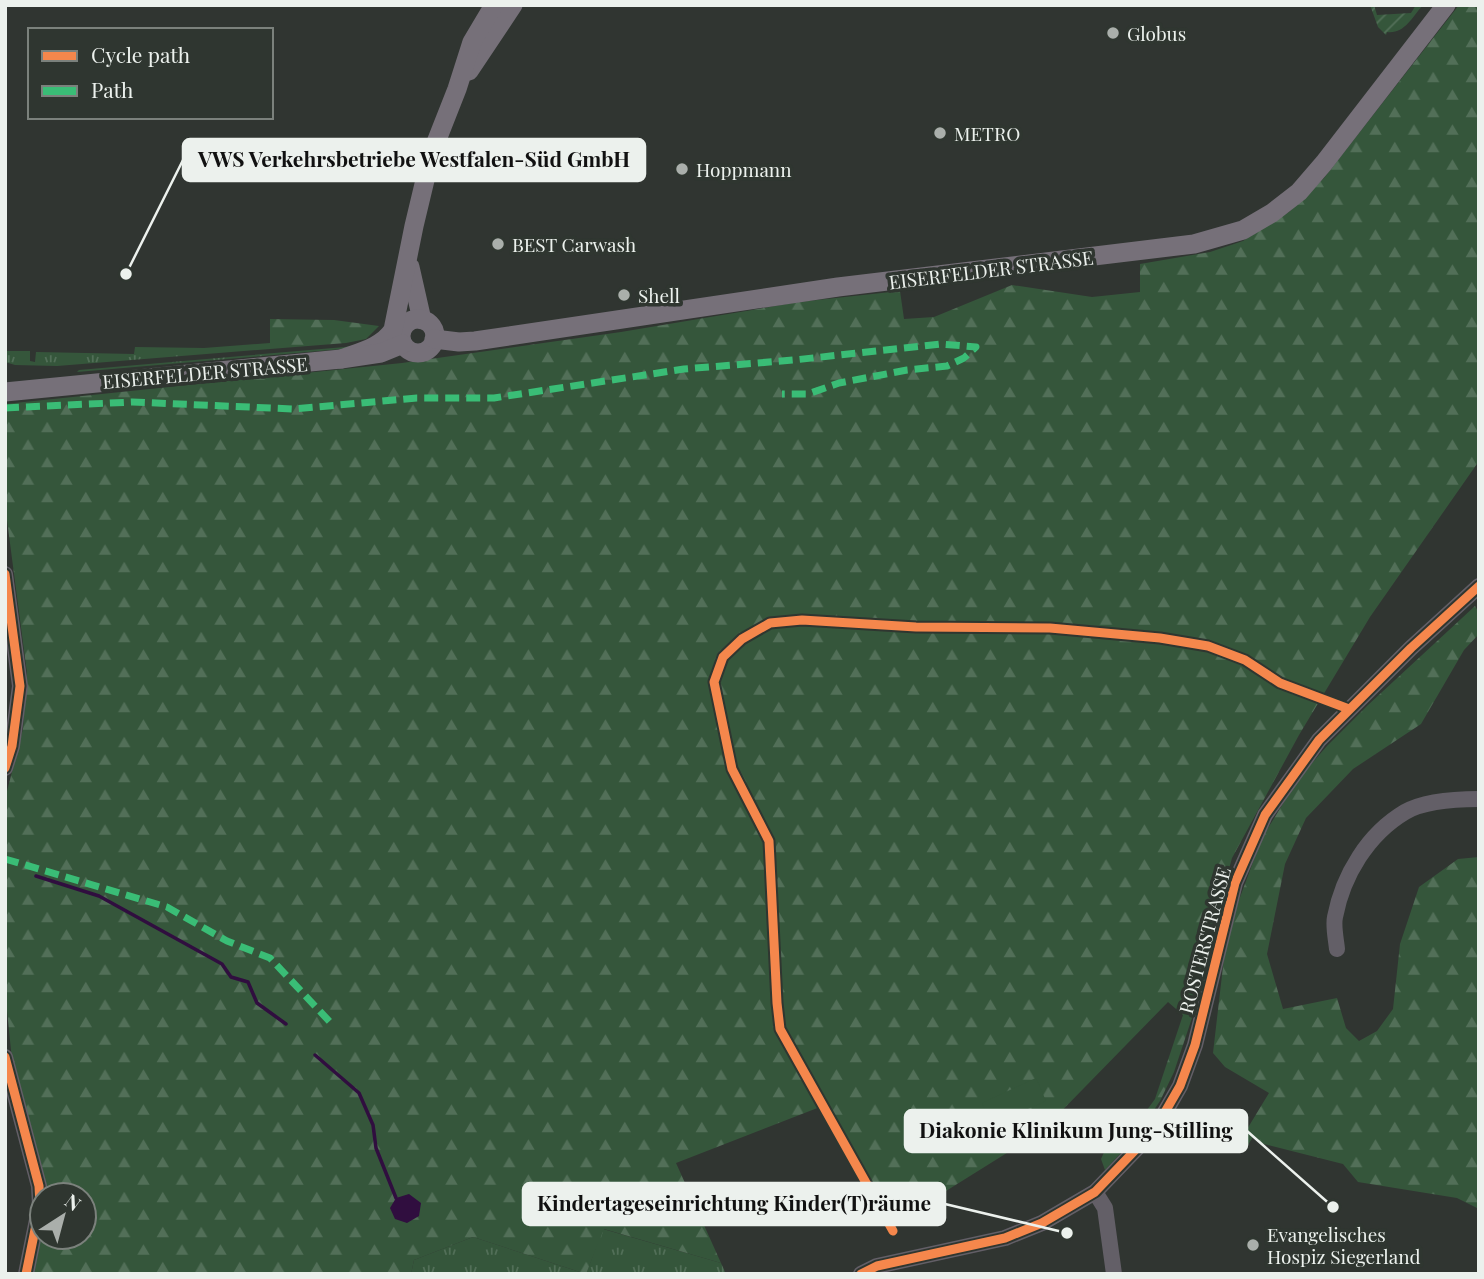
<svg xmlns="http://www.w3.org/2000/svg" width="1484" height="1279" font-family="'Playfair Display',serif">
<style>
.grass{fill:url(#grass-tufts)}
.forest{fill:url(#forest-firs)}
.garden{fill:url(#garden-furrows)}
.pitch{fill:#35563b}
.water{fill:#300e3f}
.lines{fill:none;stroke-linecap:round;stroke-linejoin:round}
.stream{stroke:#300e3f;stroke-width:3.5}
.minor{stroke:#635f67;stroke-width:16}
.major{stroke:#767079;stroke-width:19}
.quiet{stroke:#3abd76;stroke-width:7;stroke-dasharray:14 7;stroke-linecap:butt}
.cycleway-casing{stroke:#2f3630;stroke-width:13}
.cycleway{stroke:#f5874c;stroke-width:9}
.poi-dot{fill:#aaafab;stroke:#2f3630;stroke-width:2.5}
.labels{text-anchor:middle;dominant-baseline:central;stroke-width:7;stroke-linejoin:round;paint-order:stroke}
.poi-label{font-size:19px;fill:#ecf1ed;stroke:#2f3630;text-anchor:start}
.street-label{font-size:19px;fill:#ecf1ed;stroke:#2f3630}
.leader{fill:none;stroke:#ecf1ed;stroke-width:2.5}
.callout-dot{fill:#ecf1ed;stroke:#2f3630;stroke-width:2.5}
.callout{fill:#ecf1ed;stroke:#ecf1ed;stroke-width:2.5}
.callout-label{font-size:21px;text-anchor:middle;font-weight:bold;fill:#111}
</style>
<defs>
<pattern id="grass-tufts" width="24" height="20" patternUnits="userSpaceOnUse" patternTransform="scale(1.75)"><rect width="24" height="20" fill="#35563b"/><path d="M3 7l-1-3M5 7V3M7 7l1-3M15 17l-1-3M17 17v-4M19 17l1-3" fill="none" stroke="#526f58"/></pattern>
<pattern id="forest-firs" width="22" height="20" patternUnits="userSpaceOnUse" patternTransform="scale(1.75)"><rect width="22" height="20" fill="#35563b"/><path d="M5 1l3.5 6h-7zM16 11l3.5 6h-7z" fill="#526f58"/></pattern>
<pattern id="garden-furrows" width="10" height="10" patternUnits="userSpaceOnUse" patternTransform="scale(1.75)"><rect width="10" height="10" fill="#35563b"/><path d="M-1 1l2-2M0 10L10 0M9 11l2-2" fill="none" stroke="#526f58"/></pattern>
</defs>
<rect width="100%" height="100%" fill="#303531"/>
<g class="grass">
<path d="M 270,343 L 270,349 L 57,366 L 15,365 L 5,362 L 5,351 L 30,351 L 30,361 L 35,362 L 36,352 L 134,354 L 135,347 L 204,348 Z"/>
<path d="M 369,343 L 342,349 L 77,372 L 79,370 L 345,347 Z"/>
<path d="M 603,1229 L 721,1263 L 726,1274 L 411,1274 L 414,1260 L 473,1237 L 586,1274 Z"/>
</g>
<g class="forest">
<path d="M 1459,5 L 1479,5 L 1479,461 L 1370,617 L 1299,735 L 1232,858 L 1207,948 L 1193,1015 L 1174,1072 L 1160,1101 L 1135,1138 L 1105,1170 L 1101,1159 L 1106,1148 L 1117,1151 L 1155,1099 L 1183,1015 L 1168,1002 L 1042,1131 L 890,1226 L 820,1107 L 676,1163 L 721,1263 L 604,1229 L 586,1274 L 473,1237 L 414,1260 L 411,1274 L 31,1274 L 42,1232 L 42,1237 L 84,1237 L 84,1195 L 43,1195 L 12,1060 L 5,991 L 5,799 L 23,729 L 27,673 L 5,505 L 5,404 L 402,363 L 621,332 L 799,302 L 900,291 L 904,319 L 934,317 L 1012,285 L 1092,297 L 1140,292 L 1140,264 L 1210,252 L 1243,241 L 1289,212 L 1324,178 Z"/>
<path d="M 270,319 L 334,320 L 379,326 L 366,339 L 346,343 L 270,349 Z"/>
<path d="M 1475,606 L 1479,613 L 1479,634 L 1464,650 L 1421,724 L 1353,769 L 1306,818 L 1285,864 L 1267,954 L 1283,1009 L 1337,998 L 1346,1028 L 1359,1041 L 1377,1031 L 1393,1009 L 1400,944 L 1419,887 L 1458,859 L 1479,857 L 1479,1209 L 1457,1198 L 1358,1182 L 1343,1164 L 1260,1143 L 1253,1137 L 1246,1148 L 1238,1144 L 1269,1093 L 1225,1067 L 1213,1053 L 1224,958 L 1233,916 L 1262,838 L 1298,779 L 1327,746 L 1368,705 Z"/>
</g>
<path class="garden" d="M 1370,5 L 1374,5 L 1377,15 L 1411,13 L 1416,5 L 1422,6 C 1412,18 1404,34 1387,32 L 1386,35 L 1378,27 Z"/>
<path class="pitch" d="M 1036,1078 L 1046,1101 L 992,1125 L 982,1103 Z"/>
<path class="water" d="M 409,1194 L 421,1203 L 419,1216 L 407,1223 L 395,1219 L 390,1208 L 396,1198 Z"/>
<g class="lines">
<g class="stream">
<path d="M 36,876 L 99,896 L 222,964 L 231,977 L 248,982 L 257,1003 L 286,1024"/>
<path d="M 315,1055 L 359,1093 L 373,1125 L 376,1148 L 396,1198"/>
</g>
<g class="minor">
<path d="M 5,574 L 20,686 L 12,746 L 5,768"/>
<path d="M 1337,949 C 1336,939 1333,926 1335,917 C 1343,875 1368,834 1405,812 C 1424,801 1457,799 1479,799"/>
<path d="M 5,1057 L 39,1186 L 40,1205 L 26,1274"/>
<path d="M 1095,1192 L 1105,1208 L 1114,1274"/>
<path d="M 861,1274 L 877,1266 L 1005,1238 L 1042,1223 L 1095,1192 L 1143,1142 L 1161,1119 L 1180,1086 L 1195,1045 L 1235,883 L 1265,815 L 1319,740 L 1411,648 L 1479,586"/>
</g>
<g class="major">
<path d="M 469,71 L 513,5"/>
<path d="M 410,267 L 422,320"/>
<circle cx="418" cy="336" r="17"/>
<path d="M 434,339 L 459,342 L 475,341 L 838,287 L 1194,244 L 1243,230 L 1272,213 L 1299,192 L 1324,163 L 1446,5"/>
<path d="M 341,359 C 360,352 382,347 393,330 L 414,226 L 431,155 L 457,89 L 472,42 L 494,5"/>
<path d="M 5,392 L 341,359 L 381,353 L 403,344"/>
</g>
<g class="quiet">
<path d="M 5,408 L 132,402 L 294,409 L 417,398 L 494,398 L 684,369 L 794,360 L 941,344 L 976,347 L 964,358 L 947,366 L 907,370 L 839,383 L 808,394 L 782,394"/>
<path d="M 5,859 L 167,907 L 227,941 L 270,958 L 330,1022"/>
</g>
<g class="cycleway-casing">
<g id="cycleway">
<path d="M 5,574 L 20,686 L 12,746 L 5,768"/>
<path d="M 5,1057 L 39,1186 L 40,1205 L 26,1274"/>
<path d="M 893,1231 L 780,1029 L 777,1003 L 769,841 L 732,769 L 714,682 L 723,657 L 742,639 L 770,623 L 802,620 L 916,627 L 1050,628 L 1160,638 L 1208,646 L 1245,660 L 1280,683 L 1349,709"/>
<path d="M 861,1274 L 877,1266 L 1005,1238 L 1042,1223 L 1095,1192 L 1143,1142 L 1161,1119 L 1180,1086 L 1195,1045 L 1235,883 L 1265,815 L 1319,740 L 1411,648 L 1479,586"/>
</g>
</g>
<use href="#cycleway" class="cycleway"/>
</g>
<g class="poi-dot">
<circle cx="1113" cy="33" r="7"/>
<circle cx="940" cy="133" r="7"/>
<circle cx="682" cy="169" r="7"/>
<circle cx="498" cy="244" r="7"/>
<circle cx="624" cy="295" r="7"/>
<circle cx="1253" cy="1245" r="7"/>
</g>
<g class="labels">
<g class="poi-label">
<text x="1127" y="33">Globus</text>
<text x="954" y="133">METRO</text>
<text x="696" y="169">Hoppmann</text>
<text x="512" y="244">BEST Carwash</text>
<text x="638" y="295">Shell</text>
<text x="1267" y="1234">Evangelisches<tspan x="1267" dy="22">Hospiz Siegerland</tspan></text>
</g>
<g class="street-label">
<text transform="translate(991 269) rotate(-7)">EISERFELDER STRASSE</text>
<text transform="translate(205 372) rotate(-5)">EISERFELDER STRASSE</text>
<text transform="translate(1204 940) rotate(-75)">ROSTERSTRASSE</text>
</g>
</g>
<path class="leader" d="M126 274L183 160M1333 1207L1247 1131M1067 1233L945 1204"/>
<g class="callout-dot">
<circle cx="126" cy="274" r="7"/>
<circle cx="1333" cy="1207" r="7"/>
<circle cx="1067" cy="1233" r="7"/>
</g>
<g class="callout">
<rect x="183" y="139" width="462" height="42" rx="7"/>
<rect x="905" y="1110" width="342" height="42" rx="7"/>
<rect x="523" y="1183" width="422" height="42" rx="7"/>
</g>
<g class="callout-label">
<text x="414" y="167">VWS Verkehrsbetriebe Westfalen-Süd GmbH</text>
<text x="1076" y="1138">Diakonie Klinikum Jung-Stilling</text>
<text x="734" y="1211">Kindertageseinrichtung Kinder(T)räume</text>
</g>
<rect width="1484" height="1279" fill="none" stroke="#ecf1ed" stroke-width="14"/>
<rect x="28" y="28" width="245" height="91" fill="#2f3630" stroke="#7b817c" stroke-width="2"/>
<rect x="42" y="51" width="35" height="10" fill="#f5874c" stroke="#7b817c" stroke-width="2"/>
<text x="91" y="63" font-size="21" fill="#ecf1ed">Cycle path</text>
<rect x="42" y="86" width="35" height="10" fill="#3abd76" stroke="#7b817c" stroke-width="2"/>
<text x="91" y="98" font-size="21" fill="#ecf1ed">Path</text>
<g transform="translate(63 1216) rotate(36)"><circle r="33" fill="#2f3630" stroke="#7b817c" stroke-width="2"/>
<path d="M0-5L12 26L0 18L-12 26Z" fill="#aaafab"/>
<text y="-10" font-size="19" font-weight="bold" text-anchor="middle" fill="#ecf1ed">N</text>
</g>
</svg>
